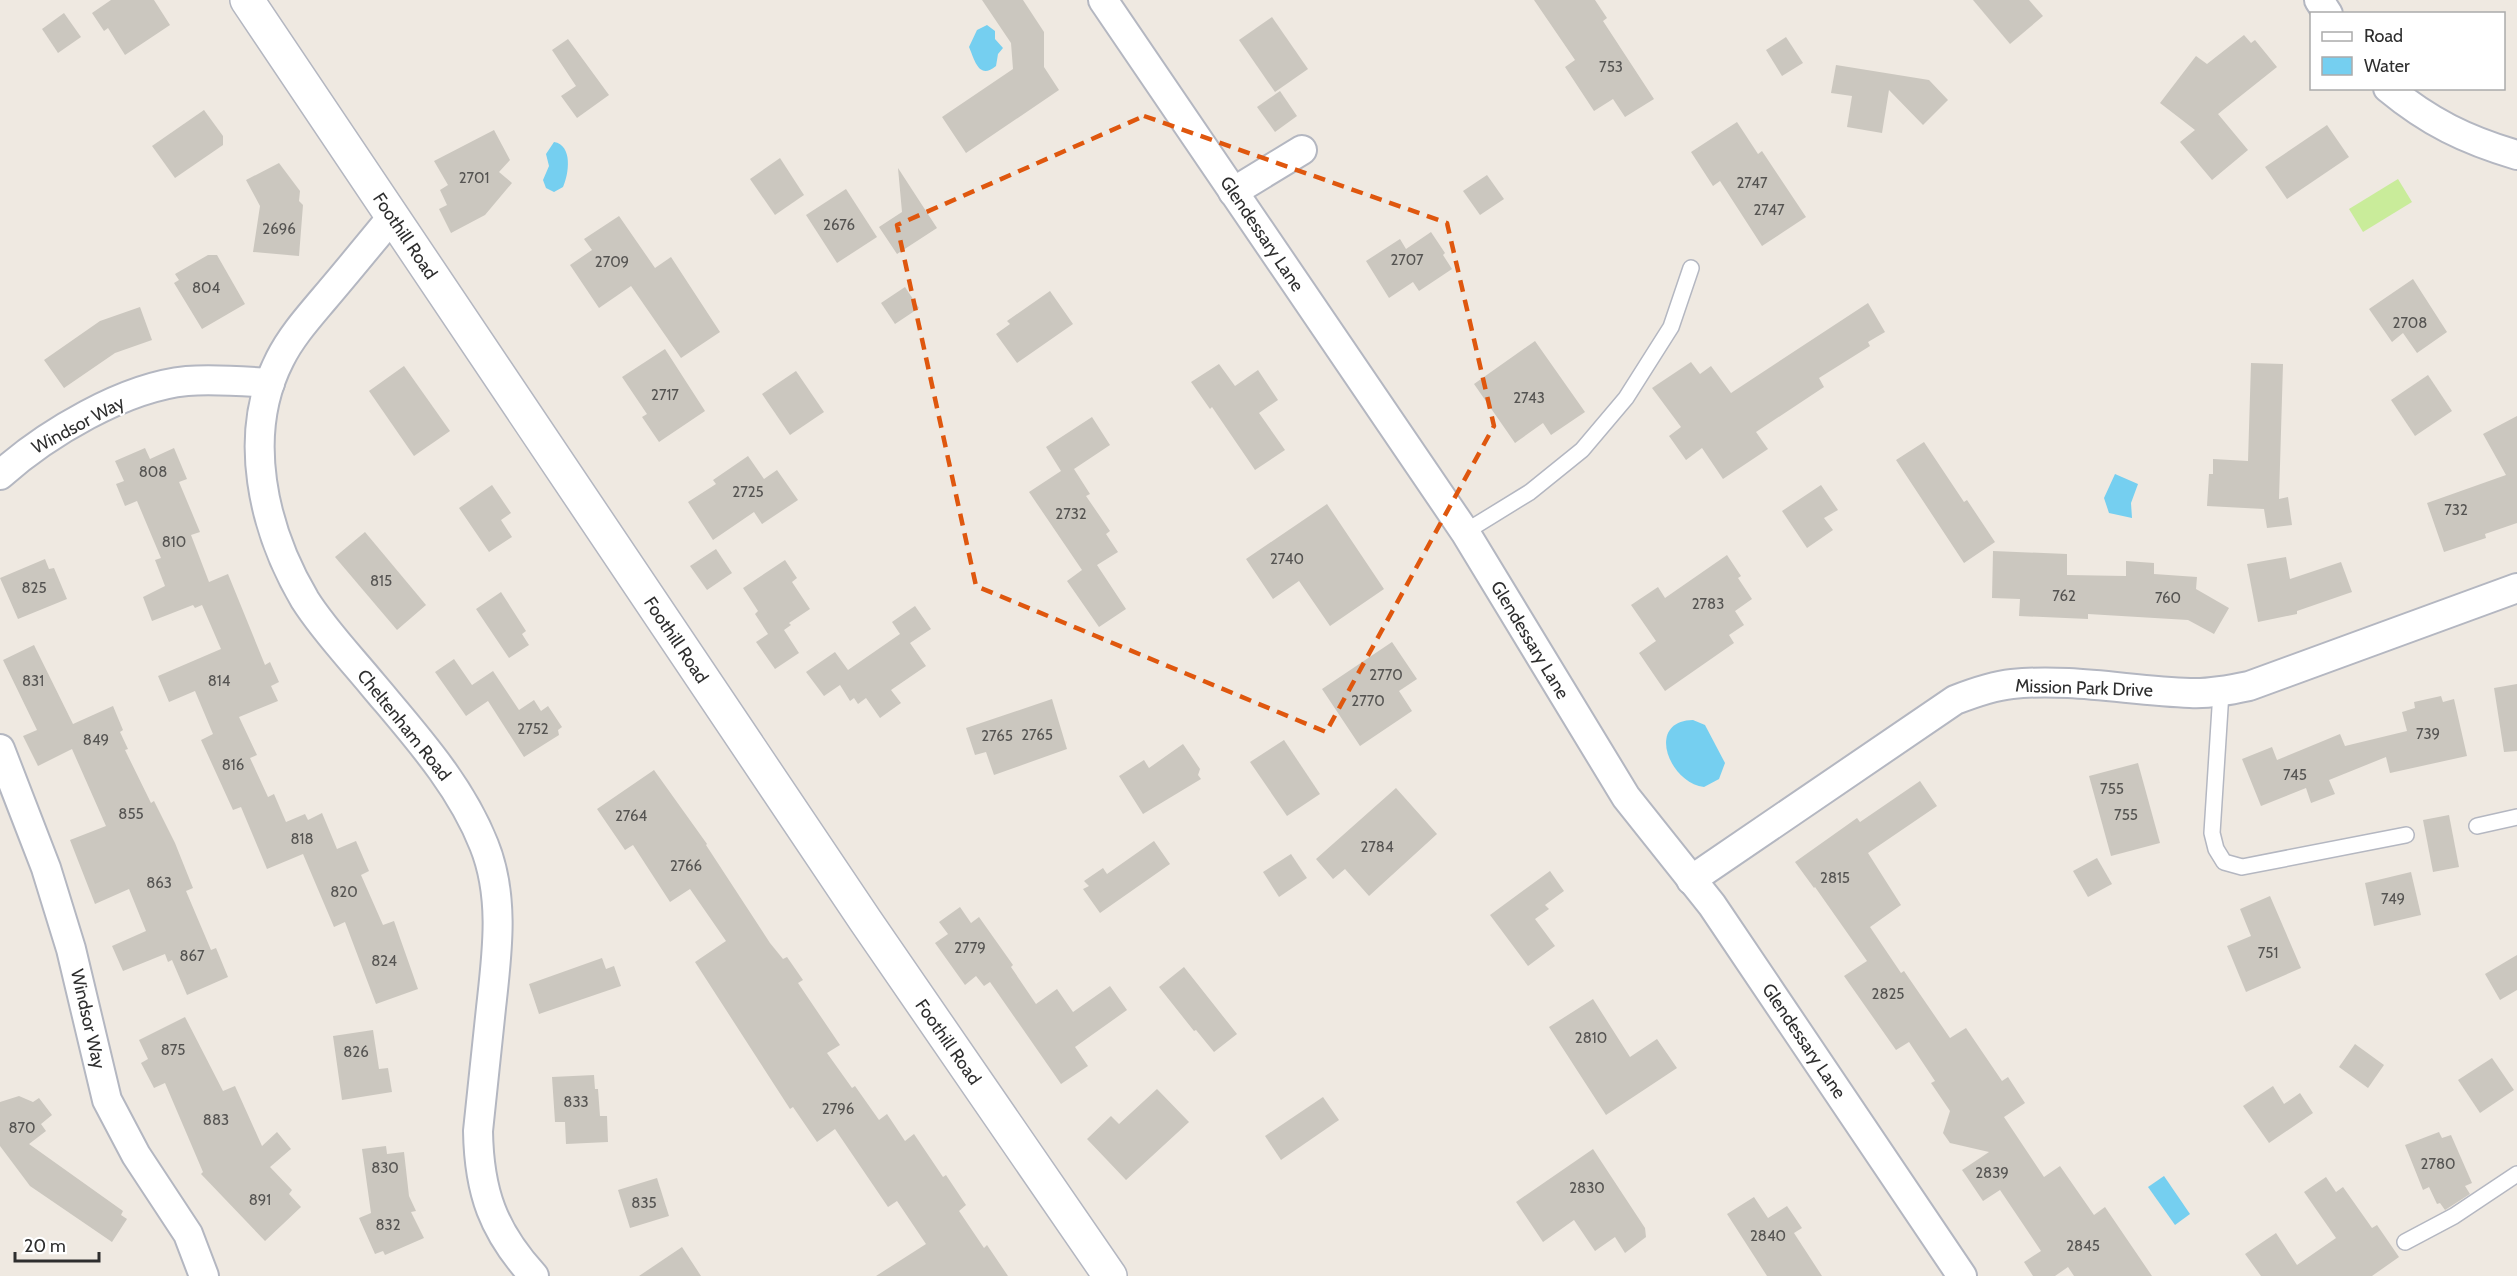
<svg xmlns="http://www.w3.org/2000/svg" width="2517" height="1276" font-family="Cabin,sans-serif">
<style>
.pitch{fill:#c9ec9a}
.water{fill:#75cff0}
.building{fill:#cbc7bf}
.lines{fill:none;stroke-linecap:round;stroke-linejoin:round}
.lane-casing{stroke:#b4b7c1;stroke-width:18}
.street-casing{stroke:#b4b7c1;stroke-width:32}
.secondary-casing{stroke:#b4b7c1;stroke-width:36}
.lane{stroke:#fff;stroke-width:15}
.street{stroke:#fff;stroke-width:28}
.secondary{stroke:#fff;stroke-width:33}
.marked{fill:none;stroke:#df570e;stroke-width:4.5;stroke-dasharray:12 8;stroke-linejoin:round}
.labels{text-anchor:middle;dominant-baseline:central;stroke-width:4.5;stroke-linejoin:round;paint-order:stroke}
.number-label{font-size:15px;fill:#555452}
.street-label{font-size:18px;fill:#2e2e2e;stroke:#fff}
</style>
<rect width="100%" height="100%" fill="#efe9e1"/>
<path class="pitch" d="M 2398,179 L 2412,202 L 2363,232 L 2349,209 Z"/>
<g class="water">
<path d="M 987,25 L 995,31 L 995,39 L 1003,48 L 998,54 L 996,66 C 979,80 975,61 969,47 L 977,30 Z"/>
<path d="M 554,142 C 573,145 569,174 563,187 L 554,192 L 546,188 L 543,180 L 549,166 L 546,154 Z"/>
<path d="M 2115,474 L 2138,484 L 2131,503 L 2132,518 L 2109,513 L 2104,498 Z"/>
<path d="M 1693,720 L 1705,725 L 1725,763 L 1719,779 L 1704,787 C 1669,783 1645,721 1693,720 Z"/>
<path d="M 2164,1176 L 2190,1214 L 2175,1225 L 2148,1187 Z"/>
</g>
<g class="building">
<path d="M 111,0 L 154,0 L 170,25 L 125,55 L 108,28 L 104,31 L 92,13 Z"/>
<path d="M 982,0 L 1023,0 L 1044,32 L 1044,67 L 1059,90 L 966,153 L 942,117 L 1013,69 L 1011,43 Z"/>
<path d="M 1534,0 L 1595,0 L 1607,18 L 1603,21 L 1654,99 L 1625,117 L 1613,99 L 1594,111 L 1565,67 L 1575,60 Z"/>
<path d="M 1973,0 L 2029,0 L 2043,16 L 2010,44 Z"/>
<path d="M 64,13 L 81,37 L 58,53 L 42,29 Z"/>
<path d="M 1272,17 L 1308,69 L 1275,92 L 1239,40 Z"/>
<path d="M 2244,35 L 2251,43 L 2255,40 L 2277,67 L 2218,114 L 2248,150 L 2212,180 L 2180,142 L 2195,130 L 2160,103 L 2196,56 L 2207,64 Z"/>
<path d="M 1786,37 L 1803,63 L 1782,76 L 1766,50 Z"/>
<path d="M 568,39 L 609,95 L 577,118 L 561,96 L 576,86 L 552,50 Z"/>
<path d="M 1836,65 L 1929,80 L 1948,100 L 1923,125 L 1889,90 L 1882,133 L 1847,127 L 1852,96 L 1831,93 Z"/>
<path d="M 1280,91 L 1297,116 L 1275,132 L 1257,107 Z"/>
<path d="M 204,110 L 223,136 L 223,145 L 175,178 L 152,146 Z"/>
<path d="M 1737,122 L 1758,154 L 1762,151 L 1806,217 L 1762,246 L 1720,181 L 1713,186 L 1691,152 Z"/>
<path d="M 2327,125 L 2349,157 L 2287,199 L 2265,167 Z"/>
<path d="M 494,130 L 510,160 L 499,172 L 512,183 L 485,215 L 451,233 L 439,209 L 447,205 L 440,190 L 448,185 L 434,161 Z"/>
<path d="M 780,158 L 804,195 L 775,215 L 750,179 Z"/>
<path d="M 279,163 L 300,191 L 299,201 L 303,205 L 299,256 L 253,252 L 260,206 L 246,180 Z"/>
<path d="M 898,168 L 937,228 L 897,254 L 879,227 L 902,212 Z"/>
<path d="M 1487,175 L 1504,199 L 1480,215 L 1463,191 Z"/>
<path d="M 846,189 L 877,237 L 837,263 L 806,215 Z"/>
<path d="M 619,216 L 655,268 L 671,257 L 720,332 L 681,358 L 631,286 L 599,308 L 570,265 L 592,250 L 584,239 Z"/>
<path d="M 1431,232 L 1445,253 L 1443,255 L 1452,269 L 1419,291 L 1413,282 L 1389,298 L 1366,261 L 1400,239 L 1406,249 Z"/>
<path d="M 208,255 L 217,255 L 245,304 L 202,329 L 174,283 L 179,280 L 175,274 Z"/>
<path d="M 2413,279 L 2447,332 L 2417,353 L 2403,333 L 2392,342 L 2369,309 Z"/>
<path d="M 905,287 L 919,308 L 895,324 L 881,303 Z"/>
<path d="M 1050,291 L 1073,324 L 1017,363 L 996,334 L 1010,324 L 1007,321 Z"/>
<path d="M 1868,303 L 1885,332 L 1868,342 L 1870,346 L 1819,378 L 1824,387 L 1756,432 L 1768,449 L 1723,479 L 1702,448 L 1686,460 L 1669,436 L 1681,427 L 1652,388 L 1691,362 L 1700,374 L 1711,366 L 1731,393 Z"/>
<path d="M 140,307 L 152,340 L 115,353 L 64,388 L 44,360 L 100,321 Z"/>
<path d="M 1535,341 L 1585,412 L 1551,435 L 1543,423 L 1515,443 L 1474,384 Z"/>
<path d="M 665,349 L 705,411 L 659,442 L 642,417 L 647,414 L 622,377 Z"/>
<path d="M 2251,363 L 2283,364 L 2279,499 L 2288,497 L 2292,525 L 2267,528 L 2264,509 L 2207,506 L 2209,474 L 2213,474 L 2213,459 L 2248,461 Z"/>
<path d="M 1219,364 L 1235,386 L 1258,370 L 1278,400 L 1259,413 L 1285,450 L 1255,470 L 1212,407 L 1210,409 L 1191,382 Z"/>
<path d="M 404,366 L 450,431 L 414,456 L 369,391 Z"/>
<path d="M 796,371 L 824,412 L 790,435 L 762,394 Z"/>
<path d="M 2428,375 L 2452,411 L 2415,436 L 2391,400 Z"/>
<path d="M 2517,416 L 2517,523 L 2485,534 L 2486,538 L 2444,552 L 2427,503 L 2506,475 L 2483,434 Z"/>
<path d="M 1092,417 L 1110,445 L 1074,469 L 1090,494 L 1086,496 L 1110,531 L 1106,534 L 1118,552 L 1097,565 L 1126,609 L 1099,627 L 1067,581 L 1082,570 L 1029,492 L 1061,471 L 1046,447 Z"/>
<path d="M 1924,442 L 1964,502 L 1967,500 L 1995,542 L 1964,563 L 1896,460 Z"/>
<path d="M 145,448 L 150,459 L 174,448 L 187,479 L 179,482 L 200,532 L 191,535 L 209,582 L 228,574 L 265,665 L 270,662 L 279,682 L 271,686 L 278,701 L 239,717 L 257,755 L 250,758 L 268,797 L 274,794 L 286,822 L 305,814 L 308,820 L 322,813 L 337,849 L 356,841 L 369,871 L 361,875 L 383,925 L 394,921 L 418,989 L 376,1004 L 345,922 L 334,927 L 303,854 L 267,869 L 241,807 L 233,810 L 201,740 L 213,734 L 195,691 L 169,702 L 158,676 L 221,649 L 202,605 L 195,608 L 193,605 L 152,621 L 143,597 L 165,586 L 155,560 L 161,558 L 137,501 L 125,506 L 116,484 L 124,481 L 115,461 Z"/>
<path d="M 748,456 L 764,479 L 777,470 L 798,500 L 762,524 L 754,512 L 713,540 L 688,502 L 716,484 L 713,480 Z"/>
<path d="M 492,485 L 511,513 L 501,520 L 512,537 L 489,552 L 459,508 Z"/>
<path d="M 1821,485 L 1838,510 L 1824,518 L 1833,530 L 1807,548 L 1782,511 Z"/>
<path d="M 1327,504 L 1384,589 L 1330,626 L 1299,581 L 1273,599 L 1246,559 Z"/>
<path d="M 365,532 L 426,605 L 397,630 L 335,557 Z"/>
<path d="M 716,549 L 732,573 L 707,590 L 690,566 Z"/>
<path d="M 1993,551 L 2067,554 L 2067,575 L 2126,576 L 2126,561 L 2154,563 L 2154,574 L 2197,577 L 2196,589 L 2229,608 L 2214,634 L 2188,620 L 2088,614 L 2088,619 L 2019,616 L 2020,599 L 1992,598 Z"/>
<path d="M 1727,555 L 1741,576 L 1738,578 L 1752,599 L 1735,611 L 1744,625 L 1729,635 L 1734,643 L 1665,691 L 1639,653 L 1656,641 L 1631,605 L 1658,587 L 1665,598 Z"/>
<path d="M 2286,557 L 2290,579 L 2341,562 L 2352,592 L 2297,611 L 2297,614 L 2258,622 L 2247,564 Z"/>
<path d="M 45,559 L 49,569 L 54,568 L 67,599 L 18,619 L 0,578 Z"/>
<path d="M 785,560 L 797,578 L 792,582 L 810,609 L 789,623 L 791,625 L 784,630 L 799,653 L 775,669 L 756,642 L 768,634 L 755,614 L 758,611 L 743,588 Z"/>
<path d="M 501,592 L 526,631 L 522,634 L 529,645 L 509,658 L 476,609 Z"/>
<path d="M 915,606 L 931,629 L 910,643 L 926,666 L 891,690 L 901,703 L 880,718 L 866,698 L 858,704 L 854,698 L 850,701 L 840,685 L 824,696 L 806,672 L 835,652 L 848,670 L 900,634 L 892,622 Z"/>
<path d="M 1392,642 L 1417,679 L 1399,691 L 1412,711 L 1360,746 L 1322,689 Z"/>
<path d="M 34,645 L 73,724 L 113,706 L 123,730 L 120,732 L 128,749 L 125,750 L 151,803 L 154,801 L 175,843 L 193,888 L 186,891 L 211,950 L 216,948 L 228,977 L 187,995 L 172,960 L 168,962 L 165,954 L 123,971 L 112,946 L 146,931 L 129,889 L 95,904 L 70,840 L 106,826 L 72,749 L 38,766 L 23,736 L 37,730 L 3,660 Z"/>
<path d="M 454,659 L 472,685 L 493,671 L 519,710 L 534,700 L 541,711 L 548,706 L 562,727 L 558,730 L 559,735 L 524,757 L 488,701 L 466,716 L 435,672 Z"/>
<path d="M 2517,684 L 2517,751 L 2504,752 L 2494,688 Z"/>
<path d="M 2441,696 L 2443,702 L 2454,699 L 2467,756 L 2390,773 L 2386,757 L 2329,780 L 2335,794 L 2311,803 L 2306,788 L 2261,806 L 2242,759 L 2272,747 L 2277,760 L 2340,734 L 2345,746 L 2407,731 L 2402,712 L 2415,708 L 2414,702 Z"/>
<path d="M 1052,699 L 1067,749 L 994,775 L 986,752 L 975,755 L 966,728 Z"/>
<path d="M 1284,740 L 1320,794 L 1287,816 L 1250,762 Z"/>
<path d="M 1183,744 L 1200,769 L 1198,775 L 1201,779 L 1143,814 L 1119,776 L 1144,760 L 1149,768 Z"/>
<path d="M 2138,763 L 2160,843 L 2111,856 L 2089,776 Z"/>
<path d="M 654,770 L 707,844 L 706,845 L 770,943 L 783,959 L 787,957 L 803,980 L 798,983 L 840,1045 L 827,1053 L 852,1088 L 855,1086 L 879,1120 L 887,1114 L 905,1141 L 914,1134 L 943,1177 L 946,1175 L 966,1205 L 959,1211 L 984,1248 L 987,1245 L 1008,1276 L 876,1276 L 926,1244 L 897,1201 L 888,1207 L 835,1129 L 817,1142 L 793,1107 L 790,1109 L 695,962 L 726,941 L 690,889 L 670,902 L 633,845 L 625,850 L 597,809 Z"/>
<path d="M 1920,781 L 1937,806 L 1868,853 L 1901,905 L 1870,927 L 1901,973 L 1904,971 L 1950,1038 L 1966,1028 L 2002,1081 L 2008,1077 L 2025,1103 L 2004,1117 L 2044,1177 L 2060,1166 L 2094,1215 L 2105,1207 L 2152,1276 L 2074,1276 L 2068,1267 L 2055,1276 L 2033,1276 L 2024,1262 L 2041,1251 L 2000,1190 L 1983,1201 L 1962,1170 L 1989,1152 L 1950,1143 L 1943,1133 L 1950,1111 L 1931,1083 L 1935,1081 L 1909,1042 L 1896,1050 L 1844,976 L 1867,961 L 1815,887 L 1814,888 L 1795,862 L 1857,818 L 1860,822 Z"/>
<path d="M 1396,788 L 1437,834 L 1369,896 L 1345,869 L 1333,879 L 1316,859 Z"/>
<path d="M 2449,815 L 2459,867 L 2433,872 L 2423,820 Z"/>
<path d="M 1154,841 L 1170,864 L 1100,913 L 1083,889 L 1089,886 L 1084,881 L 1103,868 L 1107,874 Z"/>
<path d="M 1291,854 L 1307,878 L 1279,897 L 1263,872 Z"/>
<path d="M 2097,858 L 2112,884 L 2088,897 L 2073,871 Z"/>
<path d="M 1550,871 L 1564,891 L 1545,905 L 1549,909 L 1535,919 L 1555,946 L 1528,966 L 1490,915 Z"/>
<path d="M 2411,872 L 2421,915 L 2374,926 L 2365,883 Z"/>
<path d="M 2270,896 L 2301,968 L 2246,992 L 2227,946 L 2251,936 L 2240,909 Z"/>
<path d="M 960,907 L 971,923 L 979,917 L 1013,965 L 1011,967 L 1036,1004 L 1057,989 L 1073,1012 L 1110,986 L 1127,1010 L 1075,1047 L 1088,1066 L 1061,1084 L 990,982 L 984,986 L 976,976 L 965,985 L 935,943 L 948,934 L 939,922 Z"/>
<path d="M 2517,955 L 2517,990 L 2500,1000 L 2485,974 Z"/>
<path d="M 602,958 L 606,969 L 614,966 L 621,986 L 539,1014 L 529,984 Z"/>
<path d="M 1184,967 L 1237,1034 L 1214,1052 L 1196,1030 L 1194,1031 L 1159,987 Z"/>
<path d="M 1593,999 L 1630,1057 L 1657,1039 L 1677,1068 L 1606,1115 L 1549,1027 Z"/>
<path d="M 185,1017 L 223,1091 L 235,1086 L 262,1146 L 277,1132 L 291,1149 L 270,1167 L 292,1190 L 289,1194 L 301,1207 L 265,1241 L 201,1174 L 203,1172 L 165,1083 L 154,1088 L 141,1063 L 148,1059 L 139,1040 Z"/>
<path d="M 373,1030 L 379,1069 L 388,1068 L 392,1092 L 342,1100 L 333,1036 Z"/>
<path d="M 2355,1044 L 2384,1065 L 2368,1088 L 2339,1067 Z"/>
<path d="M 2492,1058 L 2514,1090 L 2480,1113 L 2458,1080 Z"/>
<path d="M 594,1075 L 595,1089 L 598,1089 L 600,1116 L 607,1116 L 608,1142 L 566,1144 L 565,1122 L 555,1122 L 552,1077 Z"/>
<path d="M 2273,1086 L 2284,1104 L 2300,1093 L 2313,1113 L 2269,1143 L 2243,1106 Z"/>
<path d="M 1157,1089 L 1189,1122 L 1126,1180 L 1087,1139 L 1111,1116 L 1119,1124 Z"/>
<path d="M 19,1096 L 33,1102 L 39,1098 L 52,1115 L 41,1124 L 46,1131 L 29,1144 L 123,1211 L 121,1215 L 127,1219 L 112,1242 L 30,1186 L 0,1146 L 0,1102 Z"/>
<path d="M 1323,1097 L 1339,1120 L 1281,1160 L 1265,1136 Z"/>
<path d="M 2439,1132 L 2442,1138 L 2451,1135 L 2472,1183 L 2465,1186 L 2470,1194 L 2445,1210 L 2440,1203 L 2437,1204 L 2429,1187 L 2423,1190 L 2405,1145 Z"/>
<path d="M 386,1146 L 387,1154 L 404,1152 L 409,1196 L 416,1211 L 411,1212 L 424,1238 L 385,1255 L 383,1251 L 375,1254 L 359,1218 L 371,1213 L 362,1149 Z"/>
<path d="M 1593,1149 L 1645,1228 L 1646,1237 L 1625,1253 L 1615,1237 L 1595,1251 L 1574,1220 L 1543,1242 L 1516,1202 Z"/>
<path d="M 2326,1177 L 2336,1192 L 2343,1187 L 2372,1228 L 2377,1225 L 2399,1257 L 2372,1276 L 2261,1276 L 2245,1254 L 2276,1233 L 2297,1265 L 2336,1238 L 2304,1192 Z"/>
<path d="M 657,1178 L 669,1216 L 630,1228 L 618,1190 Z"/>
<path d="M 1754,1197 L 1768,1218 L 1787,1206 L 1802,1228 L 1794,1233 L 1822,1276 L 1767,1276 L 1727,1214 Z"/>
<path d="M 682,1247 L 701,1276 L 639,1276 Z"/>
</g>
<g class="lines">
<g class="lane-casing">
<g id="lane">
<path d="M 1465,532 L 1530,492 L 1582,450 L 1626,398 L 1671,327 L 1691,268"/>
<path d="M 2221,692 L 2212,833 L 2216,849 L 2224,862 L 2242,867 L 2406,835"/>
<path d="M 2477,826 L 2517,817"/>
<path d="M 2405,1242 L 2454,1216 L 2517,1174"/>
</g>
</g>
<g class="street-casing">
<g id="street">
<path d="M 1103,0 L 1465,532 L 1626,797 L 1712,905 L 1962,1276"/>
<path d="M 2319,0 L 2328,14"/>
<path d="M 2388,88 C 2429,122 2466,140 2517,155"/>
<path d="M 1233,192 L 1302,150"/>
<path d="M 392,217 C 369,245 346,273 323,300 C 307,319 291,337 280,359 C 241,435 263,529 305,600 C 324,630 350,657 373,685 C 414,734 460,784 484,845 C 505,897 497,954 491,1008 C 487,1049 482,1090 478,1131 C 479,1192 493,1231 534,1276"/>
<path d="M 0,475 C 46,434 124,387 187,381 C 214,379 242,381 270,383"/>
<path d="M 0,749 L 46,868 L 71,949 L 107,1100 L 136,1155 L 188,1234 L 204,1276"/>
<path d="M 1691,880 L 1955,700 C 1973,693 1993,686 2012,684 C 2071,678 2131,691 2190,693 C 2210,694 2230,690 2249,686 L 2517,588"/>
</g>
</g>
<g class="secondary-casing">
<path id="secondary" d="M 247,0 L 865,920 L 1110,1276"/>
</g>
<use href="#lane" class="lane"/>
<use href="#street" class="street"/>
<use href="#secondary" class="secondary"/>
</g>
<path class="marked" d="M 1144,116 L 1447,223 L 1494,426 L 1326,732 L 976,586 L 897,225 Z"/>
<g class="labels">
<g class="number-label">
<text x="1611" y="67">753</text>
<text x="474" y="178">2701</text>
<text x="1752" y="183">2747</text>
<text x="1769" y="210">2747</text>
<text x="839" y="225">2676</text>
<text x="279" y="229">2696</text>
<text x="1407" y="260">2707</text>
<text x="612" y="262">2709</text>
<text x="206" y="288">804</text>
<text x="2410" y="323">2708</text>
<text x="665" y="395">2717</text>
<text x="1529" y="398">2743</text>
<text x="153" y="472">808</text>
<text x="748" y="492">2725</text>
<text x="2456" y="510">732</text>
<text x="1071" y="514">2732</text>
<text x="174" y="542">810</text>
<text x="1287" y="559">2740</text>
<text x="381" y="581">815</text>
<text x="34" y="588">825</text>
<text x="2064" y="596">762</text>
<text x="2168" y="598">760</text>
<text x="1708" y="604">2783</text>
<text x="1386" y="675">2770</text>
<text x="33" y="681">831</text>
<text x="219" y="681">814</text>
<text x="1368" y="701">2770</text>
<text x="533" y="729">2752</text>
<text x="2428" y="734">739</text>
<text x="1037" y="735">2765</text>
<text x="997" y="736">2765</text>
<text x="96" y="740">849</text>
<text x="233" y="765">816</text>
<text x="2295" y="775">745</text>
<text x="2112" y="789">755</text>
<text x="131" y="814">855</text>
<text x="2126" y="815">755</text>
<text x="631" y="816">2764</text>
<text x="302" y="839">818</text>
<text x="1377" y="847">2784</text>
<text x="686" y="866">2766</text>
<text x="1835" y="878">2815</text>
<text x="159" y="883">863</text>
<text x="344" y="892">820</text>
<text x="2393" y="899">749</text>
<text x="970" y="948">2779</text>
<text x="2268" y="953">751</text>
<text x="192" y="956">867</text>
<text x="384" y="961">824</text>
<text x="1888" y="994">2825</text>
<text x="1591" y="1038">2810</text>
<text x="173" y="1050">875</text>
<text x="356" y="1052">826</text>
<text x="576" y="1102">833</text>
<text x="838" y="1109">2796</text>
<text x="216" y="1120">883</text>
<text x="22" y="1128">870</text>
<text x="2438" y="1164">2780</text>
<text x="385" y="1168">830</text>
<text x="1992" y="1173">2839</text>
<text x="1587" y="1188">2830</text>
<text x="260" y="1200">891</text>
<text x="644" y="1203">835</text>
<text x="388" y="1225">832</text>
<text x="1768" y="1236">2840</text>
<text x="2083" y="1246">2845</text>
</g>
<g class="street-label">
<text transform="translate(1262 234) rotate(56)">Glendessary Lane</text>
<text transform="translate(405 236) rotate(56)">Foothill Road</text>
<text transform="translate(78 425) rotate(-28)">Windsor Way</text>
<text transform="translate(676 640) rotate(56)">Foothill Road</text>
<text transform="translate(1530 640) rotate(59)">Glendessary Lane</text>
<text transform="translate(2084 688) rotate(2)">Mission Park Drive</text>
<text transform="translate(404 725) rotate(51)">Cheltenham Road</text>
<text transform="translate(88 1019) rotate(77)">Windsor Way</text>
<text transform="translate(1804 1041) rotate(56)">Glendessary Lane</text>
<text transform="translate(948 1042) rotate(55)">Foothill Road</text>
</g>
</g>
<rect x="2310" y="12" width="195" height="78" fill="#ffffff" stroke="#ababab" stroke-width="1.5"/>
<rect x="2322" y="32" width="30" height="9" fill="#ffffff" stroke="#ababab" stroke-width="1.5"/>
<text x="2364" y="42" font-size="18" fill="#2e2e2e">Road</text>
<rect x="2322" y="57" width="30" height="18" fill="#75cff0" stroke="#ababab" stroke-width="1.5"/>
<text x="2364" y="72" font-size="18" fill="#2e2e2e">Water</text>
<path d="M15 1252v9h84v-9" fill="none" stroke="#2e2e2e" stroke-width="3"/>
<text x="24" y="1252" font-size="18" fill="#2e2e2e" stroke="#ffffff" stroke-width="4.5" paint-order="stroke">20 m</text>
</svg>
